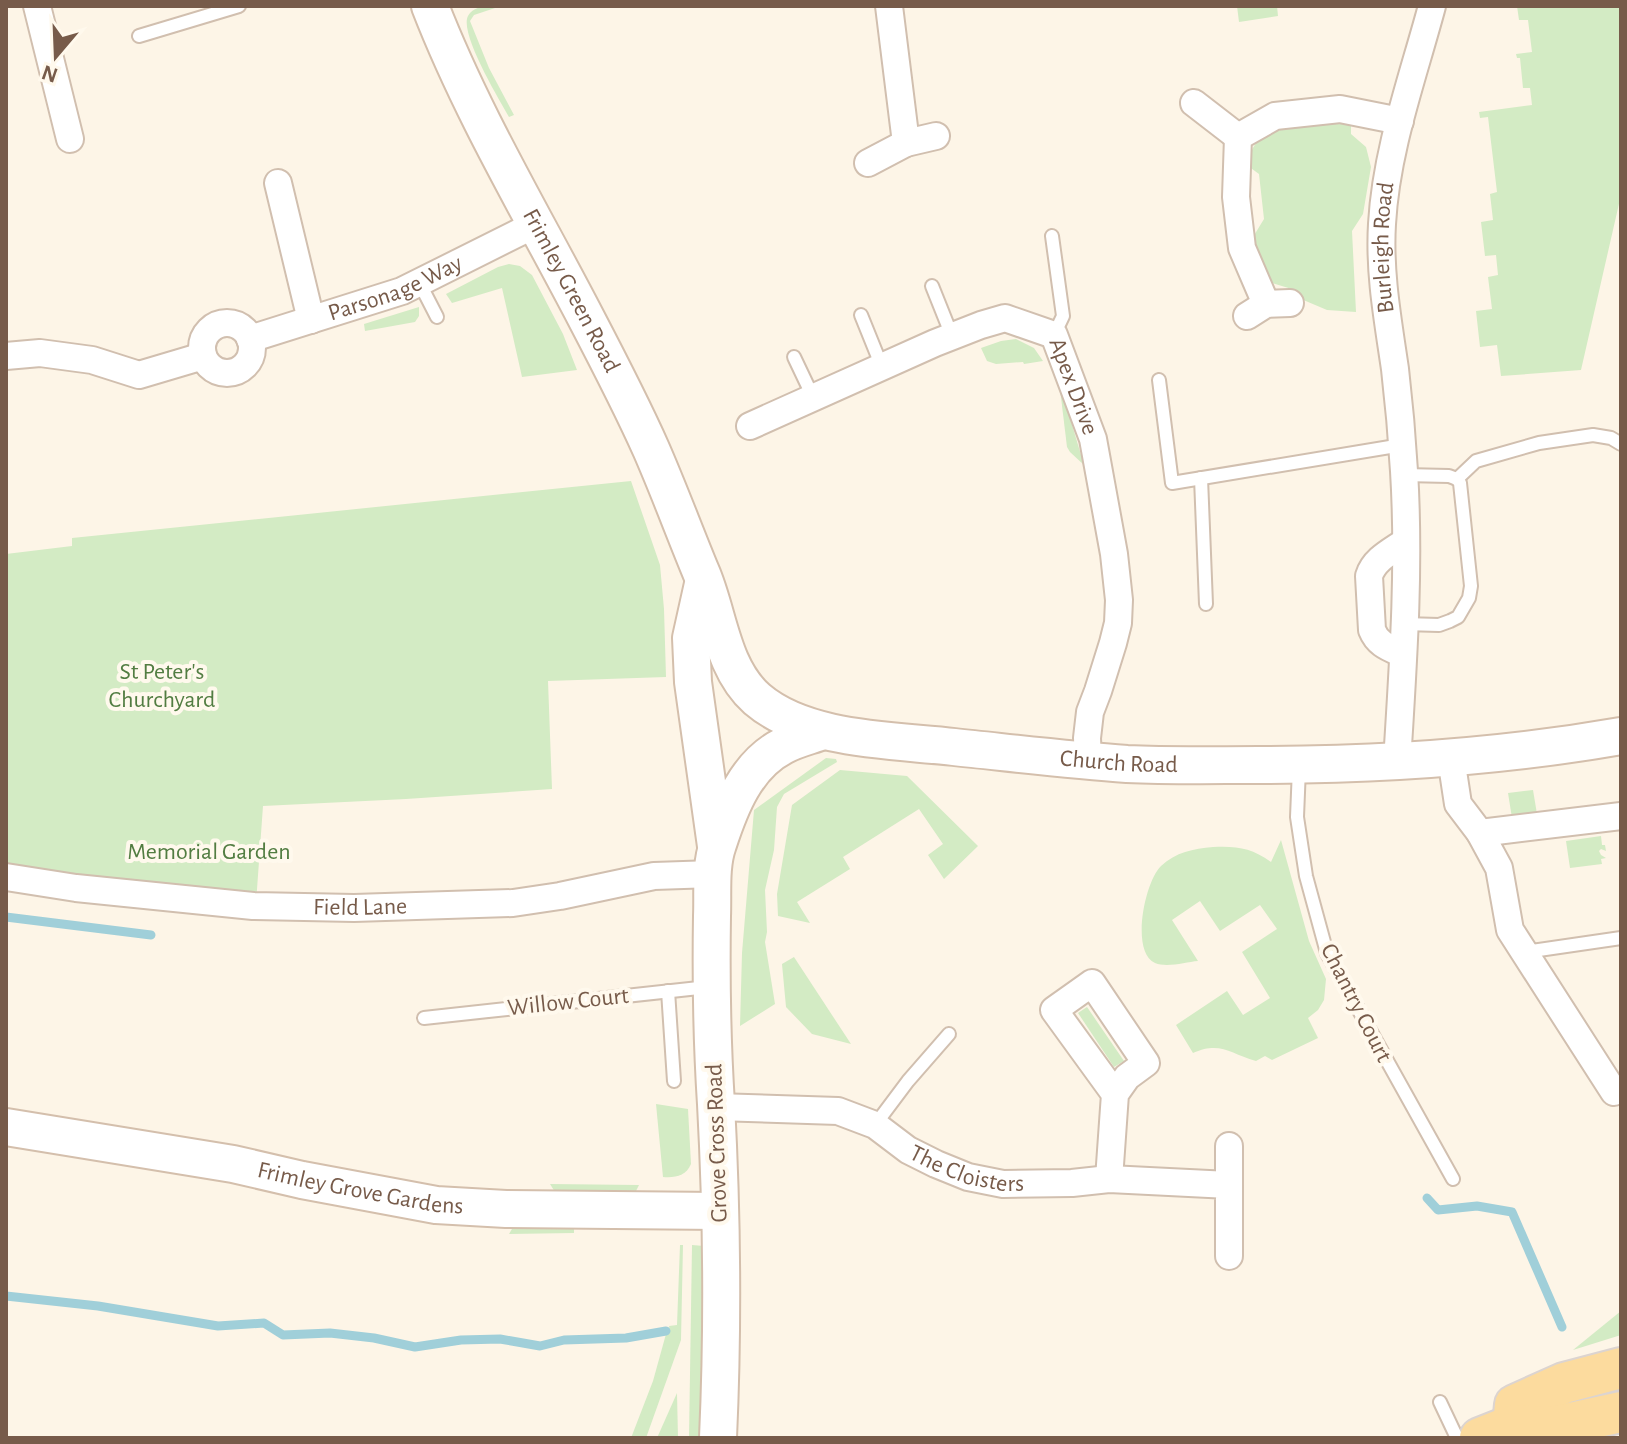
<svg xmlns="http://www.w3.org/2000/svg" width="1627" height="1444" font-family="'Alegreya Sans',sans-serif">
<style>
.green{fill:#d3ebc4}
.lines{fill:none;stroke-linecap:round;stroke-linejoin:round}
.stream{stroke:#a0cfd9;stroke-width:9}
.lane-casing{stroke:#d1bfaf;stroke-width:16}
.street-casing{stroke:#d1bfaf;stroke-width:30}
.secondary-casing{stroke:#d4bfac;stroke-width:40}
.primary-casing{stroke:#dcd4d0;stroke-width:44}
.lane{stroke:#fff;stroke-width:12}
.street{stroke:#fff;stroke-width:26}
.secondary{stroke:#fff;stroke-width:36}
.primary{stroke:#fcdb9e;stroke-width:40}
.labels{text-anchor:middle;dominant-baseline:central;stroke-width:8;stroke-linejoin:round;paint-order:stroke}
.street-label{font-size:24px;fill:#775b4a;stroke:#fff9ed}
.park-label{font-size:24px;fill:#527d42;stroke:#fff9ed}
</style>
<rect width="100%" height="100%" fill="#fdf5e7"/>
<g class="green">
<path d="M 484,6 L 501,6 L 474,15 L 470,21 L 489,68 L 514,115 L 509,117 C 499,99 459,33 468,16 C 471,10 477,8 484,6 Z"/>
<path d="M 1237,6 L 1277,6 L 1278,16 L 1239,22 Z"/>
<path d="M 1517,6 L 1621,6 L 1621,195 L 1581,370 L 1501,376 L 1497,345 L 1480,347 L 1476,311 L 1492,309 L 1488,277 L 1498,275 L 1496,255 L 1485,256 L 1481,222 L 1493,220 L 1490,194 L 1497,192 L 1488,117 L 1480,118 L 1479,112 L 1532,105 L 1530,88 L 1523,88 L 1520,58 L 1517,58 L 1516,54 L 1532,52 L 1528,20 L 1519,20 Z"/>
<path d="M 1342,122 L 1351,124 L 1351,134 L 1366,147 L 1371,167 L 1363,214 L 1352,231 L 1356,312 L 1327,310 L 1301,299 L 1295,290 L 1272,283 L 1257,261 L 1253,237 L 1264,219 L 1259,174 L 1248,166 C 1252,131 1275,131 1304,126 C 1317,124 1329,123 1342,122 Z"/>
<path d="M 509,264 L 520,266 L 532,275 L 563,334 L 577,370 L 522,377 L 502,288 L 452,303 L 446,294 L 498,267 Z"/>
<path d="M 419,307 L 419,316 L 415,322 L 365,331 L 364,324 Z"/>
<path d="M 1016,339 L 1034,348 L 1043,361 L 1024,364 L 1023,362 L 996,364 L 987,361 L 981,348 L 1001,341 Z"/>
<path d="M 1059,381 L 1084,465 L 1070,452 L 1067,447 Z"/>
<path d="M 631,481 L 660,565 L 664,609 L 666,677 L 548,681 L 552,789 L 406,799 L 263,806 L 256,903 L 6,873 L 6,554 L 72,546 L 72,538 Z"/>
<path d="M 826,758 L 836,759 L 837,762 L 784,794 L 777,807 L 774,850 L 765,890 L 767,932 L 765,942 L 775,1004 L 740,1026 L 742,953 L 754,810 Z"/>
<path d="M 840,770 L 907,776 L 978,846 L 944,879 L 928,855 L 943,844 L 919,809 L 843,857 L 850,869 L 797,902 L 810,923 L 778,916 L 777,894 L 792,805 Z"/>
<path d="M 1533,790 L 1537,814 L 1512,818 L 1508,793 Z"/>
<path d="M 1601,836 L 1602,845 L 1605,845 L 1606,851 L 1601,849 L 1599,851 L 1601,855 L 1606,858 L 1601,859 L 1602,864 L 1570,868 L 1566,841 Z"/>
<path d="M 1281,840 L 1309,941 L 1326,979 L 1324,1000 L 1318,1010 L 1308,1018 L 1318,1038 L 1272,1060 L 1265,1056 L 1256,1061 C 1230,1054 1221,1041 1193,1053 L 1176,1025 L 1227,991 L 1243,1015 L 1270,998 L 1242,952 L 1277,929 L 1260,905 L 1220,931 L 1200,901 L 1172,920 L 1198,961 C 1186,962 1167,968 1155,963 C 1130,952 1145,881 1161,866 C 1176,852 1193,849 1213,847 C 1238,846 1251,848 1271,862 Z"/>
<path d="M 794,957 L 851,1044 L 812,1034 L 786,1007 L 782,964 Z"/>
<path d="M 1087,1007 L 1124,1061 L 1114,1067 L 1078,1013 Z"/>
<path d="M 656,1104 L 688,1109 L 691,1164 C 686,1176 675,1178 663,1177 Z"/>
<path d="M 550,1184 L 639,1185 L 635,1193 L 555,1192 Z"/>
<path d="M 574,1228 L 574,1233 L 509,1234 L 512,1229 Z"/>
<path d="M 680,1245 L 683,1245 L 681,1340 L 646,1438 L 631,1438 L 653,1381 L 666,1334 L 670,1333 L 669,1326 L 677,1325 Z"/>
<path d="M 692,1245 L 704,1246 L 702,1438 L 689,1438 Z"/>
<path d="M 1621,1311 L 1621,1335 L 1573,1350 Z"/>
<path d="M 677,1393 L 678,1438 L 657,1438 Z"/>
</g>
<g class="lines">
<g class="stream">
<path d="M 6,917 L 151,935"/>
<path d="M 1427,1198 L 1438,1210 L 1477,1206 L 1512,1212 L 1562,1327"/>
<path d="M 6,1296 L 98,1306 L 218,1326 L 264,1323 L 283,1335 L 330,1333 L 374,1338 L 415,1347 L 461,1340 L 500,1339 L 540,1346 L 564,1340 L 626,1338 L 666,1331"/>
</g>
<g class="lane-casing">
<g id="lane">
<path d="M 139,36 L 239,6"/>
<path d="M 1052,236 L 1063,316 L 1054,335"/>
<path d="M 419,282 L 437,317"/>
<path d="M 932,286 L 952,336"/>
<path d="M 861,315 L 882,367"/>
<path d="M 794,357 L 813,397"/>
<path d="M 1159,380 L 1172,483 L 1402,445"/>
<path d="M 1404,475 L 1449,476 L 1457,479"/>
<path d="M 1201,478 L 1206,604"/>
<path d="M 1457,479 L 1476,461 L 1539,443 L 1593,435 L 1611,438 L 1621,444"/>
<path d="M 1404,624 L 1439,625 L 1450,621 L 1458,617 L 1469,598 L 1471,586 L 1460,483 L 1457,479"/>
<path d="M 1299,768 L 1297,817 L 1306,876 L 1327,953 L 1453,1179"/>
<path d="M 1525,952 L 1621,938"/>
<path d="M 668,991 L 674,1081"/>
<path d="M 424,1018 L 708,987"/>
<path d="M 875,1125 L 908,1081 L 949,1034"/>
<path d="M 1440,1402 L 1457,1438"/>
</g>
</g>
<g class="street-casing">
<g id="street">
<path d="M 37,6 L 70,139"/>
<path d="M 889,6 L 906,143 L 936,136"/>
<path d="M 1194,103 L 1238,137"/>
<path d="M 868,163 L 906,143"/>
<path d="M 278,183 L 311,320"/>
<path d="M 1266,304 L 1242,248 L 1236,197 L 1238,137 L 1275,116 L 1340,109 L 1400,121"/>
<path d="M 1247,316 L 1266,304 L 1290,303"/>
<circle cx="227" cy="348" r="25"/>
<path id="s1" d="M 250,339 L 402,291 L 536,224"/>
<path d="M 6,356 L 40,353 L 92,360 L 139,375 L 203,356"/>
<path id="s2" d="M 750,426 L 935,343 L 981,325 L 1005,318 L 1054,335 L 1093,439 L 1114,554 L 1119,600 L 1118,623 L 1113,643 L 1098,691 L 1090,712 L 1087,738 L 1088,761"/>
<path d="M 1403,654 C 1390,648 1378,645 1372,630 L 1369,576 C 1374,559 1392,551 1406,541"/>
<path d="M 1451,758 L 1458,804 L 1480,833 L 1499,868 L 1510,930 L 1614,1092"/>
<path id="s3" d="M 1397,762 C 1403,666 1410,568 1404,471 C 1402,437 1399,403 1395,369 C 1388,321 1379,273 1382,224 C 1386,150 1413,77 1432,6"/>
<path d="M 1480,833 L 1621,816"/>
<path id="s4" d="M 6,877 L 76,888 L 253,906 L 354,908 L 513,903 L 560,896 L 654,876 L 713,874"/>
<path id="s5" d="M 716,1107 L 838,1111 L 875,1125 L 908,1150 L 936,1164 L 968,1177 L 1003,1184 L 1072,1183 L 1109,1179 L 1229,1185 L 1229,1256"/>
<path d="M 1109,1179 L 1115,1094 L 1127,1077 L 1146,1063 L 1092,983 L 1054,1010 L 1115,1094"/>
<path d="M 1229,1185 L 1229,1146"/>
</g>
</g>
<g class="secondary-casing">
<g id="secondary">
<path id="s6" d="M 430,6 C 472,114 532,214 585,316 C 608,360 631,404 651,449 C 669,490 684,531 701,572 C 719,613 721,667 757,699 C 806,741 892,740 954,747 C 1012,753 1069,760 1127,764 C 1171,766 1215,765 1259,765 C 1381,765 1501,757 1621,736"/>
<path d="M 703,584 L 691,638 L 693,682 L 716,846"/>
<path id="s7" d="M 6,1127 L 233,1164 L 302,1180 L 436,1205 L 506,1209 L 720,1211"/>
<path d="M 718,1438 C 723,1327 722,1215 716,1104 C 712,1042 711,979 712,916 C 713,893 710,866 718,844 C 730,807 746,765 783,746 C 795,739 810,736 823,731"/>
</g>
</g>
<g class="primary-casing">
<g id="primary">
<path d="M 1513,1425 L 1515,1405 L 1564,1383 L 1621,1368"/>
<path d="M 1480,1438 L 1513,1425 L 1552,1427 L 1621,1412"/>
</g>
</g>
<use href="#lane" class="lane"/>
<use href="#street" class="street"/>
<use href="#secondary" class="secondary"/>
<use href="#primary" class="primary"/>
</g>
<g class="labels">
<g class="street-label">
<text stroke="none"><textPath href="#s3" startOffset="516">Burleigh Road</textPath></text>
<text stroke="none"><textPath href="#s1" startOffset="154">Parsonage Way</textPath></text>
<text stroke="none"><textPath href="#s6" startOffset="318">Frimley Green Road</textPath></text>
<text stroke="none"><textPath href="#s2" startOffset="384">Apex Drive</textPath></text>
<text stroke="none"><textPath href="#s6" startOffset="1140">Church Road</textPath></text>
<text stroke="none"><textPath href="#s4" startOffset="356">Field Lane</textPath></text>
<text transform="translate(568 1002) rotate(-6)">Willow Court</text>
<text transform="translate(1356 1003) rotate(63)">Chantry Court</text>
<text transform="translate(717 1143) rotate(-92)">Grove Cross Road</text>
<text stroke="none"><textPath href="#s5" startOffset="266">The Cloisters</textPath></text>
<text stroke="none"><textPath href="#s7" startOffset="360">Frimley Grove Gardens</textPath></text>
</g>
<g class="park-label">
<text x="162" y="672">St Peter's<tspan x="162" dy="28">Churchyard</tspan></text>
<text x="209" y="852">Memorial Garden</text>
</g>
</g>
<rect width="1627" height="1444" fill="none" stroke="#775b4a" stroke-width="16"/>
<g transform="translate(56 56) rotate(199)" stroke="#fff9ed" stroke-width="6" paint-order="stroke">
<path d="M0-6L14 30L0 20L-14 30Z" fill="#775b4a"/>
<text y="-12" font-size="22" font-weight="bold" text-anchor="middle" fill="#775b4a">N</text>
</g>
</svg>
